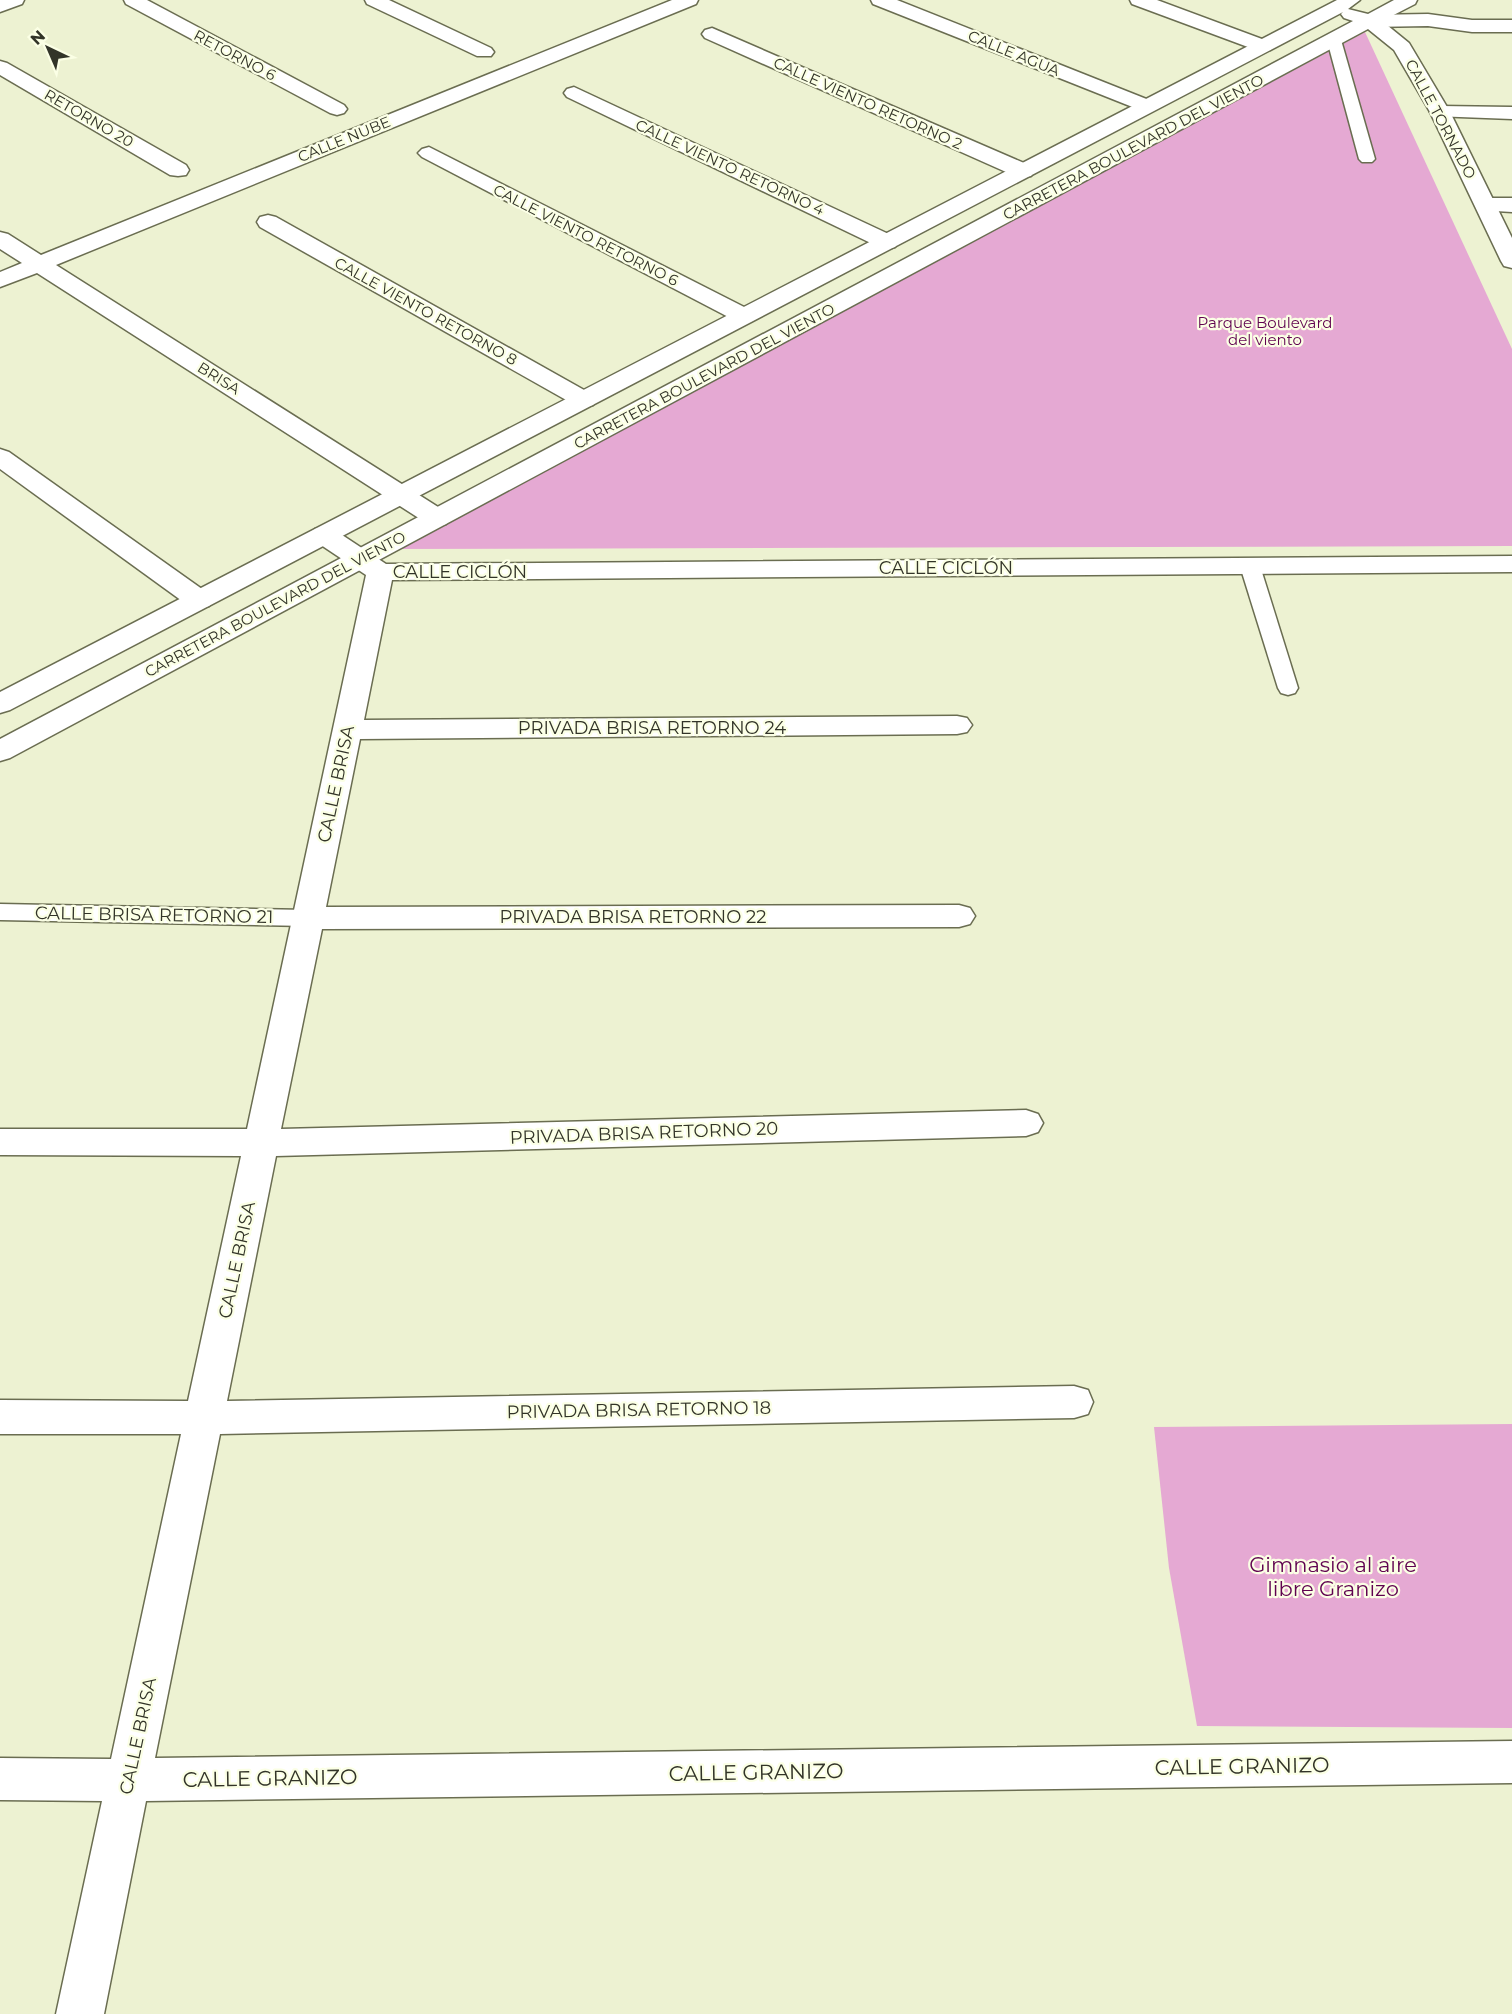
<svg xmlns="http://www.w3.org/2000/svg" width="1512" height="2014" font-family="Montserrat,sans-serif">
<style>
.green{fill:#e5a9d3}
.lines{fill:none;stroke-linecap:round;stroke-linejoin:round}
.lane-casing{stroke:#6a6d51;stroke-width:3}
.street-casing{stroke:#6a6d51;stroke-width:3}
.secondary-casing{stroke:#6a6d51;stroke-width:3}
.lane{fill:#fff;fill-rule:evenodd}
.street{fill:#fff;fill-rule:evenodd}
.secondary{fill:#fff;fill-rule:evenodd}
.labels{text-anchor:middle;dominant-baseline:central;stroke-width:4.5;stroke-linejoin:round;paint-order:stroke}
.far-street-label{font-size:15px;fill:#323428;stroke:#fbffe5}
.far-park-label{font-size:15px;fill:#600350;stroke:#fbffe5}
.street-label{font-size:18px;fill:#323428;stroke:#fbffe5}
.near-park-label{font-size:21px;fill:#600350;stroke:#fbffe5}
.near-street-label{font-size:21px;fill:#323428;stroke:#fbffe5}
</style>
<rect width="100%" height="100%" fill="#edf2d2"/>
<g class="green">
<path d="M 1365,32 L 1512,349 L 1512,546 L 396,549 Z"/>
<path d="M 1512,1424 L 1512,1728 L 1197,1726 L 1169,1568 L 1154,1427 Z"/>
</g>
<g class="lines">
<g class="lane-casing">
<g id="lane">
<path d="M 1334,36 L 1341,40 L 1375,159 L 1372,162 L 1362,162 L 1359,159 L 1327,40 Z"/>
<path d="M 1250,560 L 1257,562 L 1260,566 L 1298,688 L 1295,693 L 1288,695 L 1281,693 L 1278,688 L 1240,566 L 1243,562 Z"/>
<path d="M 0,904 L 308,910 L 316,912 L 320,918 L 316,924 L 308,926 L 0,920 Z"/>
</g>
</g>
<g class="street-casing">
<g id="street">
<path d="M 0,0 L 24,0 L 22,4 L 0,12 Z"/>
<path d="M 124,0 L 147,0 L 344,105 L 347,109 L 344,113 L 337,115 L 330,113 L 126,4 Z"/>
<path d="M 365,0 L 389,0 L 491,48 L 494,52 L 491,56 L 477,56 L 367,4 Z"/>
<path d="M 672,0 L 698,0 L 696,4 L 56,265 L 446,512 L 450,518 L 446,524 L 437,526 L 428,524 L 37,273 L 0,287 L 0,272 L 22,263 L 0,249 L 0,232 L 8,234 L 41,255 Z"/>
<path d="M 871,0 L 897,0 L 1154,102 L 1157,106 L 1154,110 L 1140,110 L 873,4 Z"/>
<path d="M 1130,0 L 1157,0 L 1270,42 L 1273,46 L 1270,50 L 1256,50 L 1132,4 Z"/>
<path d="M 1428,14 L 1472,20 L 1512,20 L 1512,32 L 1472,32 L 1428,26 L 1370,27 L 1363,25 L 1360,21 L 1363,17 L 1370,15 Z"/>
<path d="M 712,28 L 1031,166 L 1034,171 L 1031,176 L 1023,177 L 1015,176 L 705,38 L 702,34 L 705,30 Z"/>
<path d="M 0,61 L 7,63 L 186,165 L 189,170 L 186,175 L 178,176 L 170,175 L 0,75 Z"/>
<path d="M 574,87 L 895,237 L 898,242 L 895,247 L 887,249 L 879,247 L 567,97 L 564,93 L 567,89 Z"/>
<path d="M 1440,106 L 1512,107 L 1512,119 L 1433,116 L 1430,112 L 1433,108 Z"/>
<path d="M 429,147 L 752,311 L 756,316 L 752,321 L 744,323 L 736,321 L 422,157 L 418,153 L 422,149 Z"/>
<path d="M 1486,198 L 1512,198 L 1512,212 L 1478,210 L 1475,205 L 1478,200 Z"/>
<path d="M 268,215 L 276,217 L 593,395 L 596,400 L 593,405 L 584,407 L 575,405 L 260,227 L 257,222 L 260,217 Z"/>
<path d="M 0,449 L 9,452 L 209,594 L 213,600 L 209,606 L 199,608 L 189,606 L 0,469 Z"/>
<path d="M 324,527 L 333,529 L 386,564 L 1512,556 L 1512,572 L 392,580 L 364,720 L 957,716 L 967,718 L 972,725 L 967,732 L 957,734 L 360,739 L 326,907 L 959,905 L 970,908 L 975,916 L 970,924 L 959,927 L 322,929 L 281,1129 L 1026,1110 L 1038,1114 L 1043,1123 L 1038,1132 L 1026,1136 L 276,1156 L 227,1401 L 1074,1386 L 1088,1390 L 1093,1402 L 1088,1414 L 1074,1418 L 220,1434 L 155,1758 L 1512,1741 L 1512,1783 L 146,1801 L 104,2014 L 56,2014 L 102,1801 L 0,1800 L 0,1758 L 111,1759 L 181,1434 L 0,1434 L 0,1400 L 188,1401 L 241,1156 L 0,1155 L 0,1129 L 247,1129 L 366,575 L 315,541 L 311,535 L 315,529 Z"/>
</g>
</g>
<g class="secondary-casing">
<path id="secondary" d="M 1337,0 L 1360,0 L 1348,9 L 1368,14 L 1394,0 L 1417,0 L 1415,4 L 1382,21 L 1409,43 L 1450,112 L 1512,238 L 1512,268 L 1504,266 L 1501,261 L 1430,112 L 1394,50 L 1368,29 L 10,758 L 0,761 L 0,739 L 1353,21 L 1344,18 L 1341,14 L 1343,12 L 10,710 L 0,713 L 0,692 Z"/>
</g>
<use href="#lane" class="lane"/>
<use href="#street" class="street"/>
<use href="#secondary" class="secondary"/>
</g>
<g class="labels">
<g class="far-street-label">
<text transform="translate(1014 53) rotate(22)">CALLE AGUA</text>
<text transform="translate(235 55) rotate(28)">RETORNO 6</text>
<text transform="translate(868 103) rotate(24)">CALLE VIENTO RETORNO 2</text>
<text transform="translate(89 118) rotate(30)">RETORNO 20</text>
<text transform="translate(1441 119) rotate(62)">CALLE TORNADO</text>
<text transform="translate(344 139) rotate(-22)">CALLE NUBE</text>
<text transform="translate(1133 147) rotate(-28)">CARRETERA BOULEVARD DEL VIENTO</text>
<text transform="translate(730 167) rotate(25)">CALLE VIENTO RETORNO 4</text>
<text transform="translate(586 235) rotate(27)">CALLE VIENTO RETORNO 6</text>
<text transform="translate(426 311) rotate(29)">CALLE VIENTO RETORNO 8</text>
<text transform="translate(704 376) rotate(-28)">CARRETERA BOULEVARD DEL VIENTO</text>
<text transform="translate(219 378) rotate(32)">BRISA</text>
<text transform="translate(275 604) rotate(-28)">CARRETERA BOULEVARD DEL VIENTO</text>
</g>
<g class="far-park-label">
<text x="1265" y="322">Parque Boulevard<tspan x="1265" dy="17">del viento</tspan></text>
</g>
<g class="street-label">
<text x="946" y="568">CALLE CICLÓN</text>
<text x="460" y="572">CALLE CICLÓN</text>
<text x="652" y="728">PRIVADA BRISA RETORNO 24</text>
<text transform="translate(336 784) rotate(-78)">CALLE BRISA</text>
<text transform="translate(154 915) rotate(1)">CALLE BRISA RETORNO 21</text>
<text x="633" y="917">PRIVADA BRISA RETORNO 22</text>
<text transform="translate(644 1133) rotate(-2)">PRIVADA BRISA RETORNO 20</text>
<text transform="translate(237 1260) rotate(-78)">CALLE BRISA</text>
<text transform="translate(639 1410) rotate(-1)">PRIVADA BRISA RETORNO 18</text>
<text transform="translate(138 1736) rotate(-78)">CALLE BRISA</text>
</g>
<g class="near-park-label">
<text x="1333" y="1564">Gimnasio al aire<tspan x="1333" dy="24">libre Granizo</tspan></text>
</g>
<g class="near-street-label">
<text transform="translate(1242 1766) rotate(-1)">CALLE GRANIZO</text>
<text transform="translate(756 1772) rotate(-1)">CALLE GRANIZO</text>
<text transform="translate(270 1778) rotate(-1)">CALLE GRANIZO</text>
</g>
</g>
<g transform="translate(48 48) rotate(316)" stroke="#fbffe5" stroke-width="4.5" paint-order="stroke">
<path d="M0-4.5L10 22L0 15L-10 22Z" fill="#323428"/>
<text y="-9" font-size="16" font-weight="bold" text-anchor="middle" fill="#323428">N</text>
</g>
</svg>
